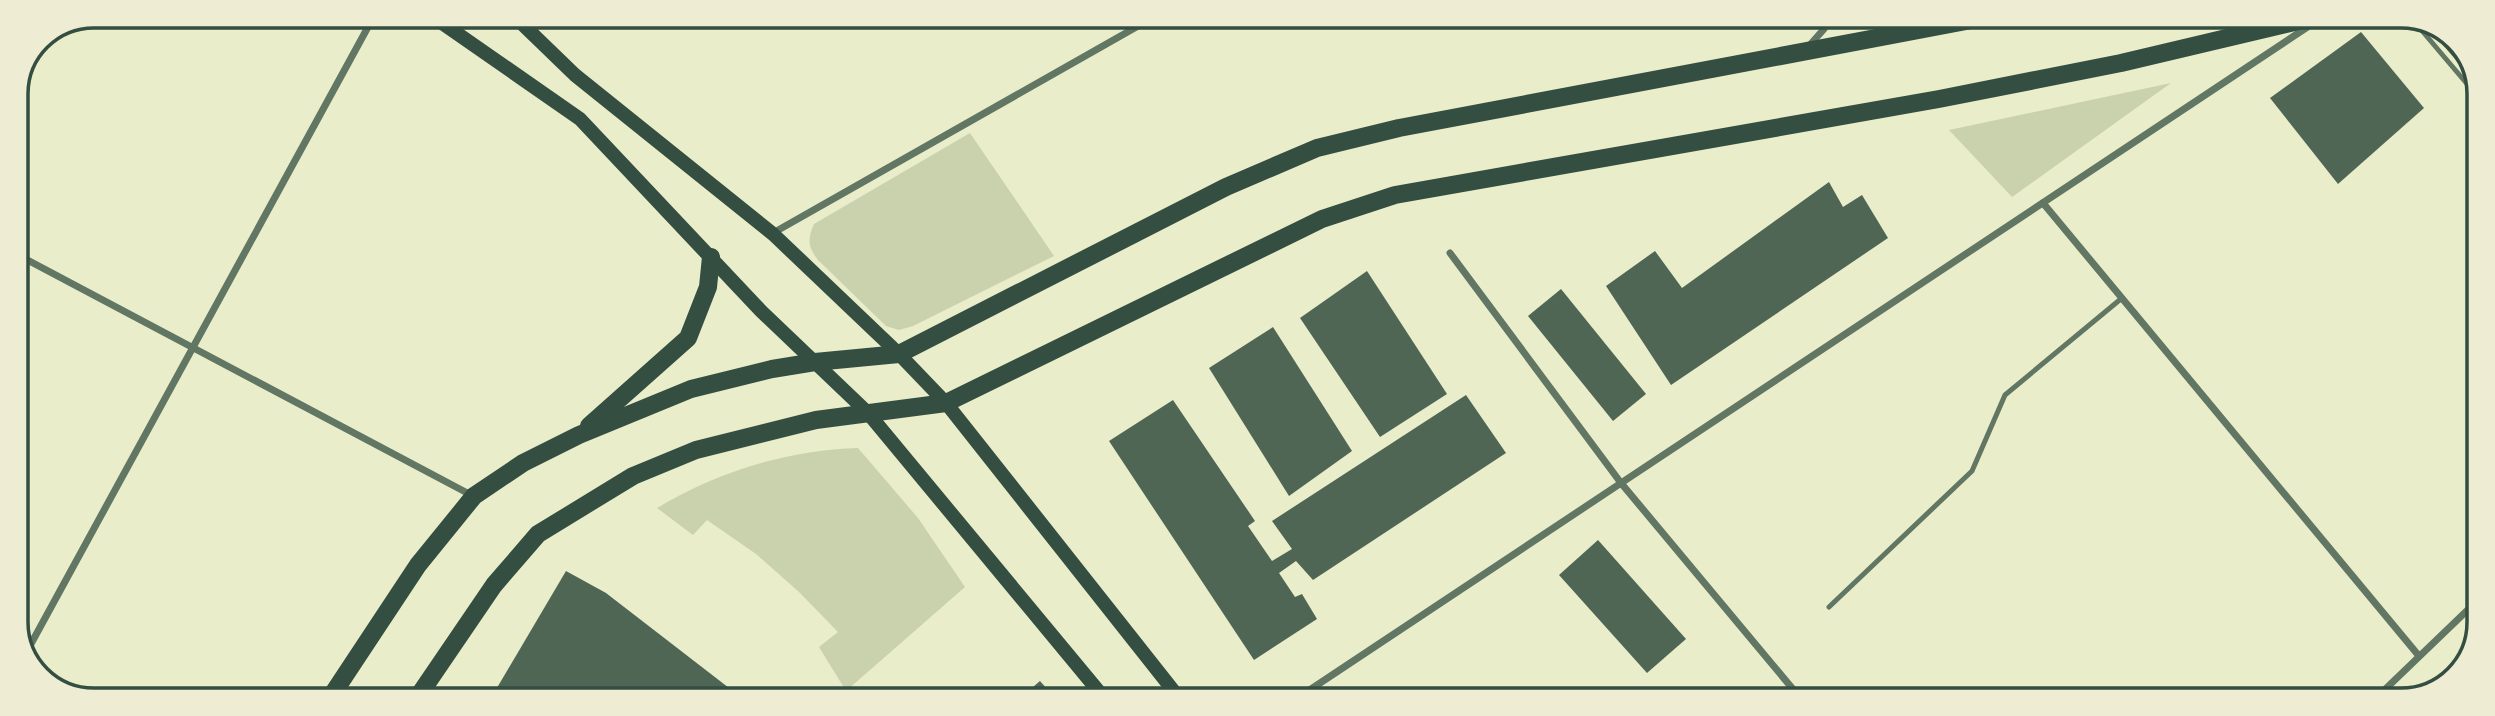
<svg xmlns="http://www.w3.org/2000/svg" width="2495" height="716" font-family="'Varela Round',sans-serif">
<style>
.green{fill:#cad2ad}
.building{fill:#4f6655}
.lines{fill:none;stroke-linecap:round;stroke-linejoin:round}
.service{stroke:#617663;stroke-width:5}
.minor{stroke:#617663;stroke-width:7}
.secondary{stroke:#344e41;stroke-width:14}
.primary{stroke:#344e41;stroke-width:18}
.rim{fill:none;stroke:#344e41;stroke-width:3.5}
</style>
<rect width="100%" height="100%" fill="#e9edc9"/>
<g class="green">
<path d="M 2171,83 L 2012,197 L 1949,130 Z"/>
<path d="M 970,133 L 1054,256 L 913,326 L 899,330 L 886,326 L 818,260 C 808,247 807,240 814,224 Z"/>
<path d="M 858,448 L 918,518 L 965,587 L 846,691 L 819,647 L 838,632 L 799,592 L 756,554 L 707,520 L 693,535 L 657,508 C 717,472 788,450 858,448 Z"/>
</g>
<g class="building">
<path d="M 2421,18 L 2460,43 L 2478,85 L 2420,19 Z"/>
<path d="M 2361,32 L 2424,108 L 2338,184 L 2270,98 Z"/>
<path d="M 1829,182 L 1843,207 L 1862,195 L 1888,238 L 1671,385 L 1606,286 L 1655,251 L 1682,288 Z"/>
<path d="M 1367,271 L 1447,394 L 1380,437 L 1300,318 Z"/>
<path d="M 1561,289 L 1646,394 L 1613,421 L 1528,316 Z"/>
<path d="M 1273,327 L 1352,451 L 1289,496 L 1209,368 Z"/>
<path d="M 1466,395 L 1506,453 L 1313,580 L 1296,561 L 1279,573 L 1295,597 L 1302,594 L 1317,619 L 1254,660 L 1109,441 L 1173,400 L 1255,521 L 1248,526 L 1272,561 L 1292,549 L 1272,521 Z"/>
<path d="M 1598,540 L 1686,639 L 1647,673 L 1559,575 Z"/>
<path d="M 566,571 L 606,593 L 742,698 L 491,698 Z"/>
<path d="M 1040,681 L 1056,699 L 1019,699 Z"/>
</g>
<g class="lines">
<g class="service">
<path d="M 2418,26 L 2479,98"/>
<path d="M 1829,607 L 1972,471 L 2005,395 L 2122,298"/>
</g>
<g class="minor">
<path d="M 1809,46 L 1824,29 L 1827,18"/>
<path d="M 2043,203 L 2419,656"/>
<path d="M 773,233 L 1154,17"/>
<path d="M 1450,253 L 1621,483 L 1802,700"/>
<path d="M 16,254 L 473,496"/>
<path d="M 26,653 L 374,16"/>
<path d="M 1296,699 L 2321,18"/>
<path d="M 2374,700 L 2477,601"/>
</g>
<g class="secondary">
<path d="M 432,16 L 580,119 L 761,311 L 868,413 L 1105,699"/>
<path d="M 514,16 L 575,75 L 773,234 L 899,354 L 946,403 L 1180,699"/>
</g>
<g class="primary">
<path d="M 589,426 L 688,338 L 708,287 L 711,257"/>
<path d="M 330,698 L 418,565 L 474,496 L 523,463 L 579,435 L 691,389 L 772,369 L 815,362 L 899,354 L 1226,187 L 1317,148 L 1399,128 L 1982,18"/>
<path d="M 417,698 L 494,585 L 538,534 L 633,476 L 696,450 L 816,420 L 946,403 L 1322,219 L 1395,195 L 1939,99 L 2121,63 L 2311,18"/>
</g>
</g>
<path d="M0 0H2495V716H0ZM94 28H2401A66 66 0 0 1 2467 94V622A66 66 0 0 1 2401 688H94A66 66 0 0 1 28 622V94A66 66 0 0 1 94 28Z" fill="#eeecd3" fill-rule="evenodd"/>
<path class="rim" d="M94 28H2401A66 66 0 0 1 2467 94V622A66 66 0 0 1 2401 688H94A66 66 0 0 1 28 622V94A66 66 0 0 1 94 28Z"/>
</svg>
